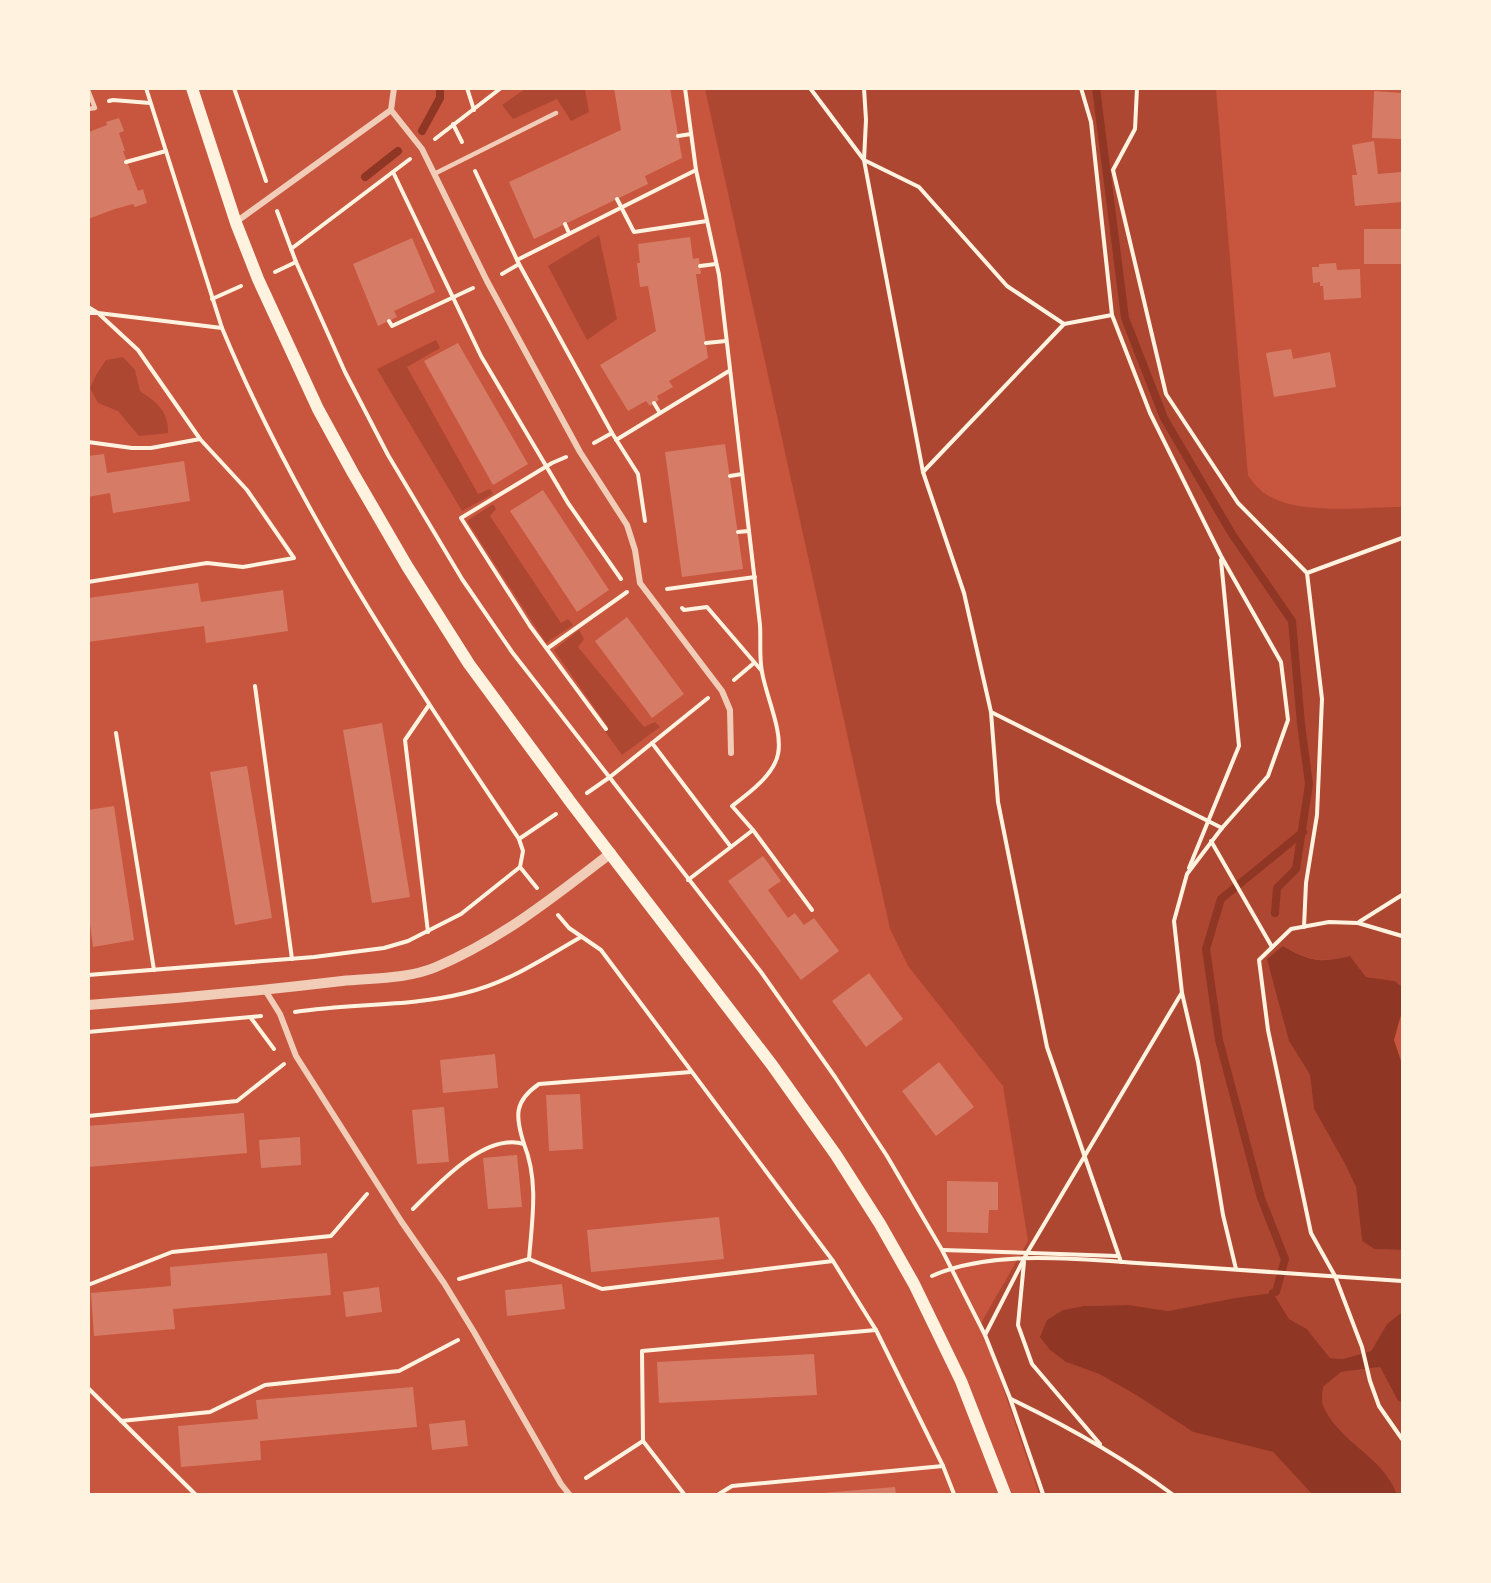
<svg xmlns="http://www.w3.org/2000/svg" width="1491" height="1583" font-family="'Public Sans',sans-serif">
<style>
.green{fill:#ae4732}
.water{fill:#8f3625}
.lines{fill:none;stroke-linecap:round;stroke-linejoin:round}
.stream{stroke:#8f3625;stroke-width:8}
.building{fill:#d67c66}
.path{stroke:#fff3e0;stroke-width:4}
.service{stroke:#f1ccb7;stroke-width:4.5}
.minor{stroke:#f1ccb7;stroke-width:6}
.tertiary{stroke:#f1ccb7;stroke-width:10}
.secondary{stroke:#fff3e0;stroke-width:12}
</style>
<rect width="100%" height="100%" fill="#c8553d"/>
<g class="green">
<path d="M 525,89 L 585,89 L 589,112 L 571,121 L 557,99 L 513,119 L 502,105 Z"/>
<path d="M 705,89 L 1216,89 L 1248,476 C 1253,481 1258,489 1264,493 C 1297,516 1362,507 1402,507 L 1402,987 L 1395,981 L 1366,977 L 1350,956 C 1320,963 1310,961 1283,946 L 1289,1041 L 1310,1075 L 1314,1109 L 1345,1164 L 1356,1187 L 1362,1241 L 1374,1249 L 1402,1250 L 1402,1312 L 1387,1324 L 1371,1351 L 1343,1359 L 1330,1358 L 1307,1329 L 1289,1319 L 1235,1298 L 1168,1311 L 1129,1305 L 1083,1306 L 1063,1310 L 1066,1362 L 1099,1374 L 1136,1395 L 1193,1432 L 1273,1452 L 1312,1494 L 1039,1494 L 981,1323 L 1028,1241 L 1003,1086 L 908,966 L 890,929 Z"/>
<path d="M 599,235 L 617,319 L 587,340 L 548,266 Z"/>
<path d="M 436,340 L 440,348 L 407,367 L 478,494 L 490,489 L 493,494 L 462,511 L 377,369 Z"/>
<path d="M 123,357 L 135,370 L 140,391 C 156,402 169,411 168,433 L 139,436 L 118,411 L 98,403 L 90,388 L 96,375 L 106,360 Z"/>
<path d="M 493,504 L 496,509 L 490,516 L 561,623 L 568,619 L 573,625 L 546,643 L 467,521 Z"/>
<path d="M 579,630 L 584,639 L 578,647 L 644,727 L 655,722 L 660,727 L 622,755 L 604,730 L 608,727 L 554,650 Z"/>
<path d="M 1380,1367 L 1398,1401 L 1402,1402 L 1402,1494 L 1397,1494 C 1382,1455 1338,1442 1323,1405 C 1321,1400 1323,1392 1323,1387 L 1341,1372 Z"/>
</g>
<g class="water">
<path d="M 1283,946 C 1311,962 1319,963 1350,956 L 1366,977 L 1395,981 L 1402,987 L 1402,1011 L 1394,1040 L 1402,1064 L 1402,1250 L 1374,1249 L 1362,1241 L 1356,1187 L 1345,1164 L 1314,1109 L 1310,1075 L 1289,1041 L 1267,959 Z"/>
<path d="M 1273,1293 L 1289,1319 L 1307,1329 L 1330,1358 L 1343,1359 L 1371,1351 L 1387,1324 L 1402,1312 L 1402,1402 L 1398,1401 L 1380,1367 L 1341,1372 L 1323,1387 C 1323,1392 1321,1400 1323,1405 C 1338,1442 1382,1455 1397,1494 L 1312,1494 L 1273,1452 L 1193,1432 L 1136,1395 L 1099,1374 L 1066,1362 L 1050,1350 L 1040,1337 L 1047,1320 L 1063,1310 L 1083,1306 L 1129,1305 L 1168,1311 L 1235,1298 Z"/>
</g>
<g class="lines">
<g class="stream">
<path d="M 1096,88 L 1125,318 L 1164,418 L 1232,534 L 1292,621 L 1301,724 L 1309,784 L 1296,869 L 1277,888 L 1275,913"/>
<path d="M 422,131 L 440,98 L 440,88"/>
<path d="M 365,177 L 398,151"/>
<path d="M 1273,1293 L 1276,1292 L 1285,1259 L 1261,1198 L 1219,1040 L 1206,949 L 1221,899 L 1303,832"/>
</g>
</g>
<g class="building">
<path d="M 614,88 L 670,88 L 682,158 L 645,176 L 648,184 L 534,239 L 509,182 L 621,130 Z"/>
<path d="M 1374,91 L 1402,93 L 1402,139 L 1372,138 Z"/>
<path d="M 119,118 L 124,131 L 119,133 L 125,151 L 123,151 L 138,191 L 143,189 L 147,203 L 135,207 L 133,204 L 115,209 L 88,219 L 89,132 L 107,125 L 106,122 Z"/>
<path d="M 1374,141 L 1378,174 L 1402,172 L 1402,202 L 1355,206 L 1352,175 L 1357,175 L 1352,145 Z"/>
<rect x="1364" y="229" width="38" height="35"/>
<path d="M 690,237 L 693,259 L 699,258 L 701,274 L 696,274 L 708,358 L 669,381 L 673,387 L 657,396 L 659,400 L 650,406 L 646,401 L 628,411 L 600,365 L 656,331 L 648,286 L 640,287 L 637,263 L 640,263 L 638,244 Z"/>
<path d="M 412,238 L 435,292 L 394,311 L 397,317 L 378,326 L 353,264 Z"/>
<path d="M 1336,263 L 1337,270 L 1360,269 L 1361,298 L 1324,300 L 1323,286 L 1320,286 L 1320,282 L 1313,283 L 1312,267 L 1319,267 L 1319,264 Z"/>
<path d="M 458,343 L 528,464 L 493,485 L 424,361 Z"/>
<path d="M 1291,349 L 1293,359 L 1330,352 L 1336,387 L 1274,397 L 1266,353 Z"/>
<path d="M 725,444 L 743,569 L 682,577 L 665,452 Z"/>
<path d="M 104,454 L 107,473 L 184,461 L 190,501 L 113,513 L 110,493 L 88,497 L 88,456 Z"/>
<path d="M 543,490 L 609,590 L 577,612 L 510,511 Z"/>
<path d="M 198,583 L 201,602 L 283,590 L 288,631 L 206,643 L 204,626 L 88,642 L 88,598 Z"/>
<path d="M 627,617 L 684,694 L 652,718 L 595,641 Z"/>
<path d="M 382,723 L 410,897 L 372,903 L 343,730 Z"/>
<path d="M 247,766 L 272,918 L 235,925 L 210,772 Z"/>
<path d="M 114,806 L 134,940 L 93,947 L 88,909 L 88,810 Z"/>
<path d="M 763,856 L 781,881 L 768,890 L 788,918 L 795,913 L 804,925 L 814,918 L 839,951 L 801,980 L 728,881 Z"/>
<path d="M 869,973 L 903,1019 L 866,1047 L 832,1001 Z"/>
<path d="M 495,1054 L 498,1088 L 443,1093 L 440,1060 Z"/>
<path d="M 939,1062 L 974,1107 L 936,1136 L 902,1091 Z"/>
<path d="M 580,1094 L 583,1149 L 549,1151 L 546,1095 Z"/>
<path d="M 444,1107 L 449,1162 L 417,1164 L 412,1110 Z"/>
<path d="M 244,1113 L 247,1153 L 88,1167 L 88,1126 Z"/>
<path d="M 300,1137 L 301,1165 L 261,1168 L 259,1140 Z"/>
<path d="M 517,1155 L 522,1207 L 488,1209 L 483,1158 Z"/>
<path d="M 947,1181 L 998,1182 L 998,1210 L 989,1210 L 988,1233 L 947,1232 Z"/>
<path d="M 719,1217 L 724,1259 L 591,1272 L 587,1230 Z"/>
<path d="M 327,1253 L 331,1295 L 173,1309 L 175,1329 L 94,1336 L 91,1293 L 171,1286 L 170,1267 Z"/>
<path d="M 562,1284 L 565,1309 L 507,1316 L 505,1290 Z"/>
<path d="M 379,1287 L 382,1312 L 346,1317 L 343,1292 Z"/>
<path d="M 814,1354 L 817,1395 L 659,1403 L 657,1362 Z"/>
<path d="M 413,1387 L 417,1427 L 260,1441 L 261,1460 L 181,1467 L 178,1426 L 258,1419 L 256,1400 Z"/>
<path d="M 465,1420 L 468,1446 L 432,1450 L 429,1424 Z"/>
<path d="M 895,1487 L 896,1494 L 822,1494 L 822,1493 Z"/>
</g>
<g class="lines">
<g class="path">
<path d="M 146,88 L 222,328 C 297,509 410,677 519,839 L 523,851 L 520,867 L 537,888"/>
<path d="M 234,88 L 266,181"/>
<path d="M 467,88 L 474,110"/>
<path d="M 685,88 L 696,170 L 719,275 L 760,625 C 761,640 759,657 762,672 C 766,696 783,731 778,754 C 774,775 748,794 732,806 L 753,830 L 812,910"/>
<path d="M 810,88 L 864,160 L 919,187 L 1007,286 L 1064,324 L 1112,315"/>
<path d="M 864,88 L 866,120 L 864,160 L 923,472 L 964,593 L 991,712 L 998,802 L 1047,1047 L 1121,1262"/>
<path d="M 1081,88 L 1091,122 L 1112,315 L 1150,413 L 1221,556 L 1281,662 L 1288,720 L 1268,776 L 1222,828 L 1187,874 L 1174,921 L 1182,993 L 1198,1062 L 1223,1215 L 1236,1269"/>
<path d="M 1137,88 L 1135,129 L 1113,170 L 1166,394 L 1238,503 L 1307,573 L 1322,699 L 1317,815 L 1306,883 L 1304,927"/>
<path d="M 109,101 L 113,100 L 150,103"/>
<path d="M 453,124 L 462,142"/>
<path d="M 678,136 L 691,134"/>
<path d="M 435,139 L 501,88"/>
<path d="M 126,162 L 166,151"/>
<path d="M 475,171 L 519,264 L 612,433 L 638,474 L 645,521"/>
<path d="M 393,172 L 481,356 L 568,503 L 621,579"/>
<path d="M 617,199 L 634,232 L 707,221"/>
<path d="M 277,211 L 296,262 L 345,372 L 388,455 L 462,579 L 512,652 L 761,972 L 835,1077 L 887,1156 L 942,1250 L 985,1335 L 1010,1398 L 1043,1494"/>
<path d="M 565,224 L 569,233"/>
<path d="M 291,249 L 410,159"/>
<path d="M 517,260 L 696,170"/>
<path d="M 700,266 L 716,264"/>
<path d="M 275,272 L 296,262"/>
<path d="M 502,274 L 519,264"/>
<path d="M 212,299 L 241,286"/>
<path d="M 88,307 L 98,313 L 222,328"/>
<path d="M 88,313 L 98,313 L 138,350 L 200,439 L 247,490 L 294,558 L 243,567 L 207,563 L 88,582"/>
<path d="M 389,321 L 392,326 L 473,288"/>
<path d="M 706,343 L 726,341"/>
<path d="M 654,403 L 660,413"/>
<path d="M 616,440 L 729,371"/>
<path d="M 88,442 L 132,448 L 151,448 L 200,439"/>
<path d="M 594,443 L 612,433"/>
<path d="M 566,457 L 552,463 L 461,518 L 530,626 L 606,729"/>
<path d="M 923,472 L 1064,324"/>
<path d="M 730,476 L 742,474"/>
<path d="M 738,532 L 749,531"/>
<path d="M 1307,573 L 1402,538"/>
<path d="M 667,589 L 755,577"/>
<path d="M 682,608 L 684,610 L 707,607 L 761,670"/>
<path d="M 548,648 L 627,592"/>
<path d="M 734,680 L 754,663"/>
<path d="M 255,686 L 292,959"/>
<path d="M 991,712 L 1222,828"/>
<path d="M 116,733 L 154,970"/>
<path d="M 652,743 L 731,847"/>
<path d="M 587,793 L 610,777 L 708,698"/>
<path d="M 519,839 L 556,814"/>
<path d="M 1211,841 L 1272,947"/>
<path d="M 1189,868 L 1239,746 L 1221,560"/>
<path d="M 688,880 L 753,830"/>
<path d="M 558,915 L 569,928 L 601,950 L 833,1261 L 876,1330 L 943,1466 L 954,1494"/>
<path d="M 1359,922 L 1402,895"/>
<path d="M 428,932 L 405,740 L 429,705"/>
<path d="M 1402,936 L 1358,923 L 1329,922 L 1291,929 L 1259,960 L 1268,1030 L 1311,1233 L 1335,1276 L 1362,1347 L 1370,1381 L 1379,1406 L 1402,1439"/>
<path d="M 88,975 L 314,957 L 384,948 L 408,941 L 461,914 L 520,867"/>
<path d="M 295,1012 C 352,1003 409,1007 465,993 C 508,983 544,958 581,937"/>
<path d="M 251,1018 L 274,1049"/>
<path d="M 88,1032 L 261,1016"/>
<path d="M 88,1116 L 237,1101 L 284,1064"/>
<path d="M 524,1144 C 515,1116 514,1101 539,1084 L 691,1072"/>
<path d="M 413,1209 C 438,1184 485,1132 524,1144 C 539,1181 532,1221 529,1259"/>
<path d="M 943,1250 L 1117,1256"/>
<path d="M 1024,1262 L 1018,1325 L 1032,1364 L 1100,1444"/>
<path d="M 932,1276 C 994,1248 1086,1260 1153,1264 C 1236,1269 1319,1275 1402,1281"/>
<path d="M 459,1279 L 529,1259 L 602,1289 L 833,1261"/>
<path d="M 88,1285 L 172,1252 L 331,1236 L 367,1194"/>
<path d="M 985,1335 L 1027,1253 L 1181,994"/>
<path d="M 88,1388 L 195,1494"/>
<path d="M 1011,1399 C 1069,1427 1121,1456 1172,1494"/>
<path d="M 121,1421 L 210,1412 L 265,1385 L 399,1371 L 458,1340"/>
<path d="M 643,1441 L 684,1494"/>
<path d="M 586,1478 L 643,1441 L 642,1351 L 876,1330"/>
<path d="M 719,1494 L 732,1486 L 943,1466"/>
</g>
<g class="service">
<path d="M 88,90 L 95,108 L 88,109"/>
<path d="M 434,174 L 556,113"/>
</g>
<g class="minor">
<path d="M 391,110 L 422,149 L 487,281 L 580,452 L 627,525 L 635,550 L 640,583 L 722,691 L 730,710 L 731,753"/>
<path d="M 236,222 L 391,110 L 394,88"/>
<path d="M 265,990 L 280,1014 L 296,1056 L 401,1221 L 444,1283 L 474,1332 L 561,1484 L 569,1494"/>
</g>
<path class="tertiary" d="M 88,1005 C 173,999 258,991 342,981 C 372,978 408,979 436,967 C 502,939 555,896 611,853"/>
<path class="secondary" d="M 192,88 L 236,223 L 258,279 L 318,409 L 353,473 L 407,566 L 469,664 L 572,804 L 772,1065 L 836,1155 L 880,1224 L 914,1284 L 961,1381 L 1005,1494"/>
</g>
<rect width="1491" height="1583" fill="none" stroke="#fff3e0" stroke-width="180"/>
</svg>
